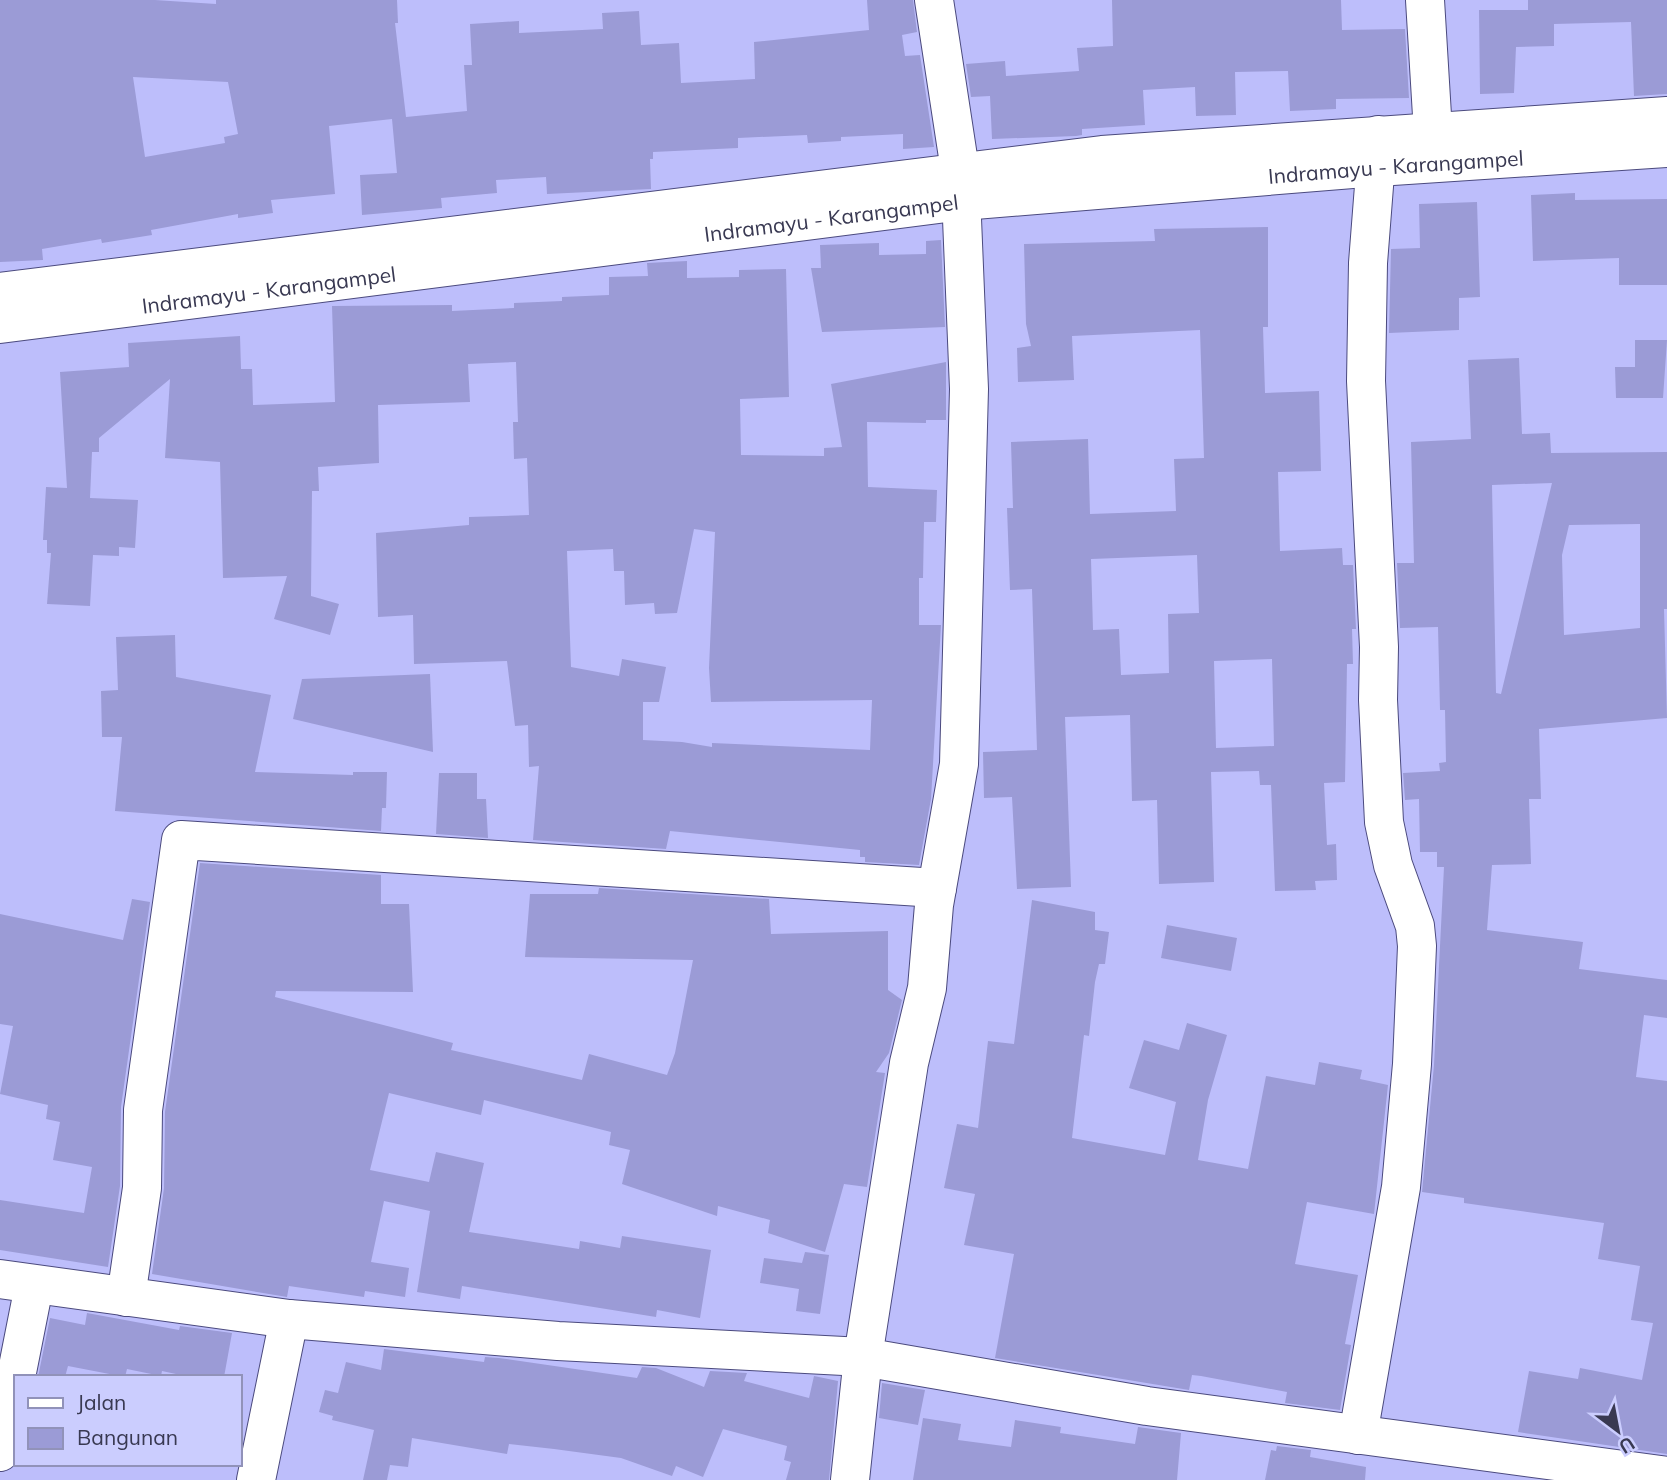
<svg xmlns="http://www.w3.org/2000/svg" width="1667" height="1480" font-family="Mulish,sans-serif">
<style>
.building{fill:#9b9bd6;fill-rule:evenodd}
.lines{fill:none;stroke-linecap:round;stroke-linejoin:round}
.minor-casing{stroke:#4b4a7e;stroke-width:40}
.major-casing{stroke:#4b4a7e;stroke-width:40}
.minor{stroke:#fff;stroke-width:38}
.major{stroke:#fff;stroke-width:38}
.labels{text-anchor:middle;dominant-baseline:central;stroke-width:7;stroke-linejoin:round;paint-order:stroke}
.street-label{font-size:21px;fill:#393952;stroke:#cbcdfe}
</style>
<rect width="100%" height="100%" fill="#bdbefb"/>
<g class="building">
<path d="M 0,0 L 155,0 L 216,4 L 216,0 L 397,0 L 398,23 L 395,23 L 406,117 L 467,111 L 464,65 L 472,65 L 470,24 L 519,21 L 519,33 L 603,29 L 602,13 L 639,11 L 641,45 L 679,43 L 681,83 L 755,79 L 754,42 L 869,30 L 867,0 L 913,0 L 917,32 L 902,35 L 905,56 L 920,55 L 934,147 L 903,149 L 903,134 L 841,137 L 841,141 L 808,143 L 807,135 L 738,138 L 738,148 L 653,152 L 653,159 L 650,159 L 651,189 L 547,194 L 546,177 L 496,180 L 497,193 L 441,198 L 442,208 L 362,215 L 360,175 L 397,173 L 392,119 L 329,126 L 335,194 L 271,200 L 273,213 L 238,218 L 238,214 L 151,230 L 152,235 L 102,243 L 101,239 L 42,249 L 43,260 L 0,262 ZM 133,77 L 228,82 L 238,134 L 224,137 L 225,143 L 145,157 Z"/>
<path d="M 1112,0 L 1341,0 L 1342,30 L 1405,29 L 1409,98 L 1336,99 L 1336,109 L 1290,111 L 1288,71 L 1235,72 L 1236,115 L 1196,116 L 1195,87 L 1143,90 L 1145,125 L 1082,129 L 1082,135 L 1076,136 L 992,139 L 990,96 L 971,97 L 966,64 L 1005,61 L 1006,76 L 1079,71 L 1077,48 L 1113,46 Z"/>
<path d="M 1528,0 L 1667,0 L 1667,94 L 1634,96 L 1631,22 L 1554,24 L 1554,46 L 1516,47 L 1514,93 L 1480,94 L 1479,10 L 1528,10 Z"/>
<path d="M 1575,193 L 1575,200 L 1667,199 L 1667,285 L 1619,285 L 1619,258 L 1533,261 L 1531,195 Z"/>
<path d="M 1477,202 L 1480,297 L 1459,298 L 1459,330 L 1389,333 L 1391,249 L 1420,248 L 1419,204 Z"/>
<path d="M 1268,227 L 1268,327 L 1263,327 L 1265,393 L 1319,391 L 1321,471 L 1278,472 L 1280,551 L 1342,548 L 1343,565 L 1353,565 L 1356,629 L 1352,629 L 1353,664 L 1347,664 L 1345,782 L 1324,783 L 1327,845 L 1336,844 L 1337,880 L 1315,881 L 1316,890 L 1275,891 L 1271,785 L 1260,785 L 1259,771 L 1211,772 L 1214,882 L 1159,884 L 1157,800 L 1132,801 L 1130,715 L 1065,717 L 1071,887 L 1017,889 L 1012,797 L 984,798 L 983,752 L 1037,750 L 1032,589 L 1010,590 L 1007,508 L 1013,508 L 1011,442 L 1088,439 L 1090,514 L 1176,511 L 1174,459 L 1204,458 L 1200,330 L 1072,336 L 1074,380 L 1018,382 L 1017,348 L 1031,346 L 1026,324 L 1024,244 L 1155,241 L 1154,229 ZM 1197,555 L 1199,613 L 1168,614 L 1169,673 L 1121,675 L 1119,629 L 1093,630 L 1091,559 ZM 1272,659 L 1274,746 L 1216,748 L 1214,661 Z"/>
<path d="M 941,240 L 945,327 L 822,332 L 811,268 L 821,268 L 820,245 L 879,243 L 879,255 L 926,254 L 926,241 Z"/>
<path d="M 687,261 L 687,278 L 739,277 L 739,270 L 786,269 L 789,397 L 740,399 L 741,455 L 824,456 L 824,448 L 842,447 L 831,384 L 946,362 L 946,420 L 926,420 L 926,423 L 867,422 L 868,487 L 937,490 L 936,522 L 924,522 L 923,578 L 919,578 L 919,625 L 941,625 L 931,799 L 919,865 L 865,862 L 865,857 L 860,857 L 860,850 L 670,831 L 666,849 L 533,840 L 539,766 L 529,767 L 528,725 L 515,726 L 507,661 L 414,664 L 413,615 L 378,617 L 376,533 L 469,525 L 469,517 L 529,515 L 527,458 L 514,459 L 513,422 L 518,422 L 516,362 L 468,364 L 470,402 L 378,405 L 379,463 L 318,467 L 319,491 L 312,491 L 311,596 L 339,604 L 330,635 L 274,619 L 287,576 L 223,578 L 220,462 L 165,458 L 170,379 L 99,438 L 99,452 L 92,452 L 90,498 L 138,500 L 135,548 L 119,547 L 119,556 L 93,555 L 90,606 L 47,604 L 51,553 L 47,553 L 47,540 L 43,540 L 46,487 L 67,488 L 60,372 L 129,367 L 128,343 L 240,336 L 241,369 L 252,369 L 253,405 L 335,402 L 332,306 L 452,305 L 452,311 L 514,308 L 514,303 L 562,301 L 562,297 L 609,295 L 609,277 L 648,276 L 647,263 ZM 694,529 L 715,532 L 709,668 L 711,702 L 872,700 L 870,750 L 712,743 L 712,747 L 682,742 L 643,740 L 643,702 L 659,702 L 666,667 L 622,659 L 619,676 L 571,667 L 567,551 L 613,549 L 614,571 L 624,571 L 625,605 L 654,603 L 655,614 L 677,613 Z"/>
<path d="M 1635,340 L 1667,340 L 1663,398 L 1616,398 L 1615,367 L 1635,367 Z"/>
<path d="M 1519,358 L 1522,434 L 1550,433 L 1551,453 L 1667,452 L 1667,609 L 1664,609 L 1667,718 L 1539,729 L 1541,799 L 1529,799 L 1531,864 L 1492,865 L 1487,930 L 1583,942 L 1579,969 L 1667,980 L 1667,1018 L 1644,1015 L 1636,1077 L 1667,1081 L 1667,1454 L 1518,1432 L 1529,1371 L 1578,1379 L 1580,1368 L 1642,1380 L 1653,1323 L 1631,1320 L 1640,1266 L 1598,1259 L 1604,1223 L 1464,1203 L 1464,1198 L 1422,1192 L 1434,1065 L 1444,867 L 1437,867 L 1437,852 L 1420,852 L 1419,799 L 1405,800 L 1403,773 L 1440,771 L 1439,763 L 1446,762 L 1445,710 L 1440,710 L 1438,627 L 1400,628 L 1397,563 L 1414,563 L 1411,442 L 1471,439 L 1468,360 ZM 1552,483 L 1501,694 L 1496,693 L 1492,485 ZM 1640,524 L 1640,628 L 1564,635 L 1562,555 L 1569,525 Z"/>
<path d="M 175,635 L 176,677 L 271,695 L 255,772 L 353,775 L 353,772 L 387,772 L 386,808 L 382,808 L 381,831 L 115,811 L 122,737 L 102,737 L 101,691 L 118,690 L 116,637 Z"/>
<path d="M 430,674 L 433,752 L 293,719 L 302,679 Z"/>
<path d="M 439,773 L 477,773 L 477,799 L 486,799 L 488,838 L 436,834 Z"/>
<path d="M 200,863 L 381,875 L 381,904 L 409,904 L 413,992 L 276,991 L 275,997 L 453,1043 L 451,1050 L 582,1080 L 589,1054 L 667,1075 L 675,1053 L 693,960 L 525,957 L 530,894 L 598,894 L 599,888 L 769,899 L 771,934 L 888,931 L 888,990 L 902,1000 L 889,1053 L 876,1072 L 885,1073 L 867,1187 L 844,1184 L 825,1252 L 768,1233 L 770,1220 L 718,1206 L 717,1216 L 622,1184 L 630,1150 L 609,1145 L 611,1132 L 484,1100 L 481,1115 L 389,1093 L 370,1170 L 429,1182 L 436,1152 L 484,1163 L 469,1232 L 579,1249 L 580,1241 L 620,1248 L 622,1236 L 711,1250 L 700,1318 L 657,1310 L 656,1317 L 462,1286 L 460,1299 L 417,1292 L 430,1211 L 384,1201 L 371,1262 L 409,1268 L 405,1297 L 365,1291 L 364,1297 L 289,1286 L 287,1297 L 152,1274 L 164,1188 L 165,1112 Z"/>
<path d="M 132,899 L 150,902 L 121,1107 L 120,1186 L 108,1267 L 0,1250 L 0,1200 L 84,1213 L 92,1167 L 53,1160 L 60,1122 L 46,1119 L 48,1105 L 0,1094 L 13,1026 L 0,1024 L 0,914 L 123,940 Z"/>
<path d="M 1032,900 L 1095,912 L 1095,930 L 1109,932 L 1105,964 L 1099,964 L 1095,982 L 1089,1036 L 1084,1035 L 1072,1138 L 1165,1155 L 1176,1102 L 1129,1088 L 1144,1040 L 1179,1050 L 1187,1023 L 1227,1035 L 1208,1100 L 1198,1160 L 1248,1169 L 1266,1076 L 1315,1085 L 1319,1062 L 1362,1070 L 1360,1079 L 1388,1085 L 1374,1214 L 1307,1202 L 1295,1264 L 1358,1275 L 1345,1344 L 1351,1345 L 1340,1410 L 1285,1403 L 1287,1392 L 1201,1376 L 1192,1375 L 1189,1390 L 995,1358 L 1014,1254 L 964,1245 L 975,1194 L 944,1188 L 957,1124 L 978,1128 L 988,1041 L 1014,1044 Z"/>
<path d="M 1167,925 L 1237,938 L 1231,971 L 1161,958 Z"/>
<path d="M 805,1252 L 829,1255 L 820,1314 L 796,1311 L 799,1289 L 760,1283 L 764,1258 L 802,1263 Z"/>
<path d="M 87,1313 L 179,1330 L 180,1326 L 232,1333 L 224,1377 L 190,1377 L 162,1371 L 161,1376 L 127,1369 L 125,1377 L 68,1366 L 65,1377 L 38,1377 L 50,1318 L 85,1325 Z"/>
<path d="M 384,1349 L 484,1362 L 485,1357 L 499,1358 L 637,1378 L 642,1367 L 656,1368 L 704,1387 L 710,1371 L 747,1373 L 744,1381 L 809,1398 L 814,1376 L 838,1381 L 829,1480 L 786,1480 L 791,1462 L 784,1460 L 787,1446 L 723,1429 L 703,1477 L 676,1466 L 672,1476 L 621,1458 L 554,1449 L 509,1444 L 507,1454 L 412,1438 L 408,1467 L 390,1465 L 387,1480 L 363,1480 L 374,1430 L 332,1420 L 333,1416 L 319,1412 L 325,1390 L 338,1393 L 346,1362 L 381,1370 Z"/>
<path d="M 882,1383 L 925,1390 L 918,1425 L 879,1418 Z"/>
<path d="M 923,1418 L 961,1424 L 958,1440 L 1011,1447 L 1015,1420 L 1061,1427 L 1060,1433 L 1135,1444 L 1138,1427 L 1181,1433 L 1177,1480 L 913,1480 Z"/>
<path d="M 1277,1446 L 1311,1450 L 1310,1457 L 1366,1467 L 1365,1480 L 1265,1480 L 1271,1450 L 1276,1451 Z"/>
</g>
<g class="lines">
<g class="minor-casing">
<g id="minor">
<path d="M 1425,0 L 1433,132"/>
<path d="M 0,1279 L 289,1319 L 558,1341 L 863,1357 L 909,1063 L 927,988 L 934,905 L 959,764 L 969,389 L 960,170 L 934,0"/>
<path d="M 126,1297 L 142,1188 L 143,1110 L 181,840 L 937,888"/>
<path d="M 16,1377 L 34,1286"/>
<path d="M 1358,1435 L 1401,1187 L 1412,1064 L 1417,946 L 1415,926 L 1393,865 L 1384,822 L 1378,700 L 1379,647 L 1366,381 L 1368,263 L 1378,135"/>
<path d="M 0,1452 L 16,1379"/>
<path d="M 256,1480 L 289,1319"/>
<path d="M 850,1480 L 863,1357 L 1147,1406 L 1667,1476"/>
</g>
</g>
<g class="major-casing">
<g id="major">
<path d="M 0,292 L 1102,155 L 1667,116"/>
<path id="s1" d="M 0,324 L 962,201 L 1377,167 L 1667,148"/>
</g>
</g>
<use href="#minor" class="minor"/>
<use href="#major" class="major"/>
</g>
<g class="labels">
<g class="street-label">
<text stroke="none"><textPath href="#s1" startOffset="1405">Indramayu - Karangampel</textPath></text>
<text stroke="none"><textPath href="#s1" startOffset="838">Indramayu - Karangampel</textPath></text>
<text stroke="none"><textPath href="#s1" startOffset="271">Indramayu - Karangampel</textPath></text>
</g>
</g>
<rect x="14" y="1375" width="228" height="91" fill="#cbcdfe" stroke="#9192b9" stroke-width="2"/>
<rect x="28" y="1398" width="35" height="10" fill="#ffffff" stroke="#9192b9" stroke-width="2"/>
<text x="77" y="1410" font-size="21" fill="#393952">Jalan</text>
<rect x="28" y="1428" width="35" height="21" fill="#9b9bd6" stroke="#9192b9" stroke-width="2"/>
<text x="77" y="1445" font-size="21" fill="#393952">Bangunan</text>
<g transform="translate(1618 1431) rotate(148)" stroke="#cbcdfe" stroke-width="5" paint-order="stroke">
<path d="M0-5L12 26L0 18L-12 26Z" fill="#393952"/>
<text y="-10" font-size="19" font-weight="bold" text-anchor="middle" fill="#393952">U</text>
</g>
</svg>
